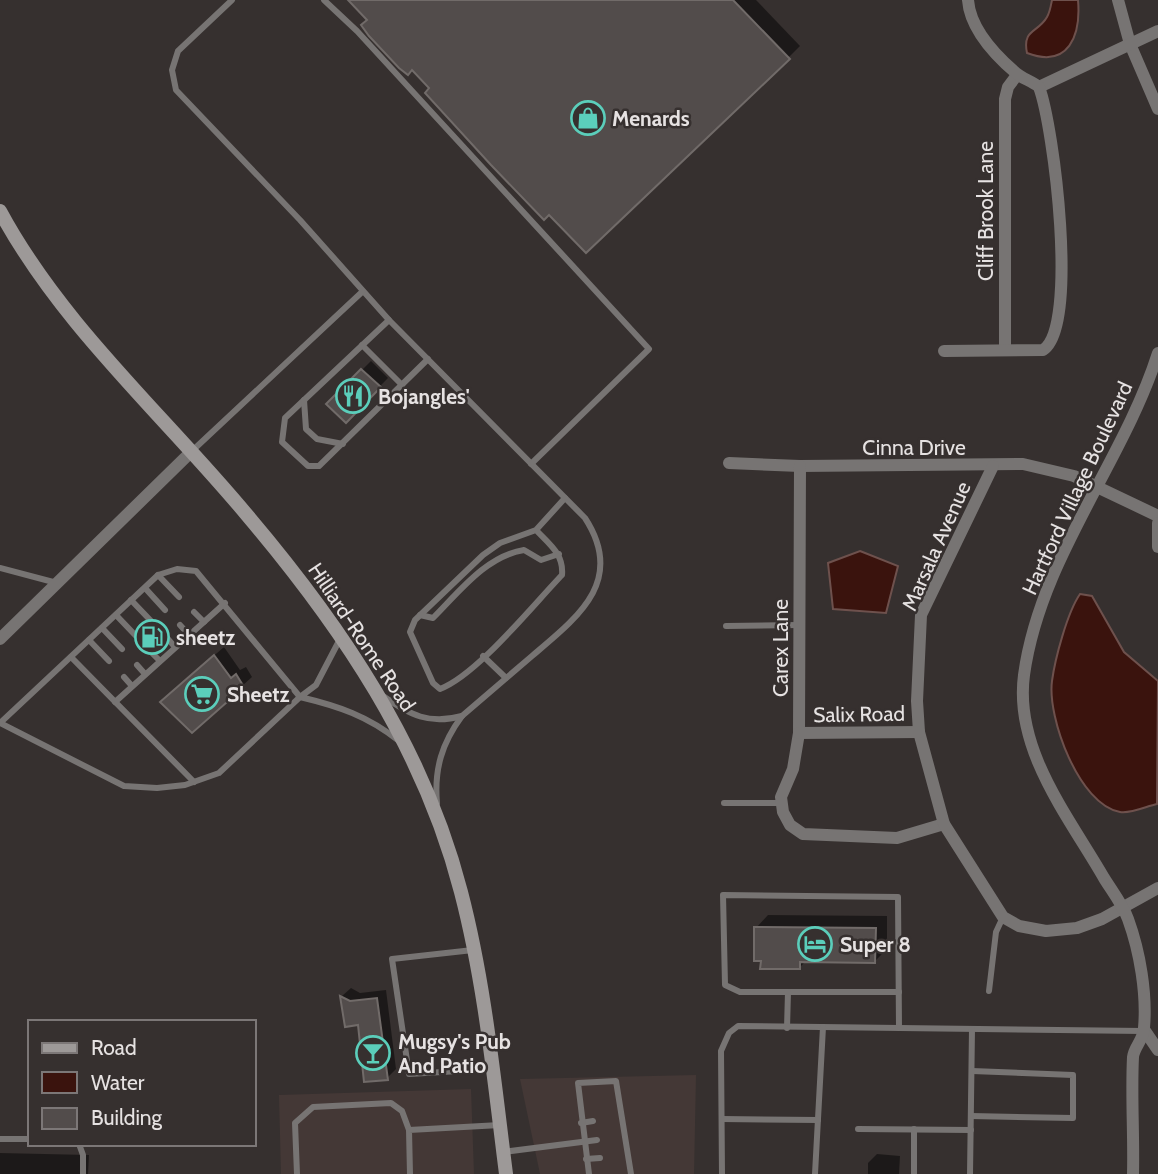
<svg xmlns="http://www.w3.org/2000/svg" width="1158" height="1174" font-family="Cabin,sans-serif">
<style>
.built{fill:#443836}
.water{fill:#3a130d;stroke:#6e514d;stroke-width:2}
.shadow{fill:#0007}
.building{fill:#524c4b;stroke:#716b69;stroke-width:2}
.lines{fill:none;stroke-linecap:round;stroke-linejoin:round}
.lane{stroke:#777473;stroke-width:6}
.street{stroke:#777473;stroke-width:12}
.secondary{stroke:#9d9998;stroke-width:14}
.labels{text-anchor:middle;dominant-baseline:central;stroke-width:5;stroke-linejoin:round;paint-order:stroke}
.poi-label{font-size:21px;font-weight:bold;fill:#e6e2e2;stroke:#36302f;text-anchor:start}
.street-label{font-size:21px;fill:#e6e2e2;stroke:#36302f}
</style>
<rect width="100%" height="100%" fill="#36302f"/>
<g class="built">
<path d="M 696,1075 L 694,1174 L 540,1174 L 520,1079 Z"/>
<path d="M 471,1089 L 474,1174 L 281,1174 L 279,1095 Z"/>
</g>
<g class="water">
<path d="M 1052,0 L 1078,0 C 1081,35 1069,69 1027,53 C 1022,29 1038,33 1047,17 C 1050,12 1051,5 1052,0 Z"/>
<path d="M 860,551 L 898,566 L 886,613 L 833,609 L 828,563 Z"/>
<path d="M 1080,594 L 1092,596 L 1124,652 L 1158,681 L 1157,804 C 1147,806 1131,814 1120,812 C 1079,805 1047,717 1052,681 C 1055,659 1067,613 1080,594 Z"/>
</g>
<g class="shadow">
<path d="M 350,0 L 756,0 L 800,46 L 788,58 L 432,88 Z"/>
<path d="M 371,361 L 388,378 L 346,421 L 328,404 Z"/>
<path d="M 224,647 L 240,670 L 246,667 L 252,677 L 192,731 L 171,693 Z"/>
<path d="M 768,915 L 887,916 L 887,949 L 875,961 L 807,960 L 799,968 L 756,928 Z"/>
<path d="M 351,988 L 360,993 L 386,990 L 396,1069 L 387,1078 L 360,1023 L 346,1025 L 342,996 Z"/>
<path d="M 0,1153 L 89,1155 L 88,1174 L 0,1174 Z"/>
<path d="M 877,1154 L 900,1156 L 899,1174 L 868,1174 L 868,1163 Z"/>
</g>
<g class="building">
<path d="M 348,0 L 733,0 L 790,59 L 586,253 L 549,215 L 544,220 L 491,165 L 425,93 L 429,88 L 412,70 L 408,75 L 399,68 L 369,36 L 361,25 L 367,20 Z"/>
<path d="M 361,369 L 381,387 L 346,423 L 326,404 Z"/>
<path d="M 214,655 L 231,678 L 236,674 L 244,687 L 192,733 L 160,702 Z"/>
<path d="M 754,927 L 876,928 L 875,963 L 800,962 L 800,969 L 760,969 L 761,961 L 754,961 Z"/>
<path d="M 340,996 L 350,1001 L 377,998 L 388,1080 L 364,1082 L 358,1025 L 345,1027 Z"/>
</g>
<g class="lines">
<g class="lane">
<path d="M 232,0 L 178,51 L 172,70 L 176,90 L 300,220 L 389,320 L 585,518 C 626,581 578,617 532,656 C 509,676 485,696 462,716 C 442,743 434,769 437,803"/>
<path d="M 324,0 L 357,31 L 649,349 L 531,464"/>
<path d="M 389,320 L 285,418 L 282,442 L 308,466 L 319,466 L 428,359"/>
<path d="M 362,345 L 402,385"/>
<path d="M 304,400 L 306,429 L 317,439 L 343,444"/>
<path d="M 192,451 L 362,292"/>
<path d="M 536,530 C 549,544 564,554 562,575 C 533,605 477,675 440,689 L 433,683 L 410,632 L 415,620 L 483,555 L 500,543 L 536,530 L 565,498"/>
<path d="M 0,568 L 57,583"/>
<path d="M 177,569 L 196,571 L 300,697 L 219,773 L 185,785 L 157,788 L 124,786 L 0,723 L 158,575 Z"/>
<path d="M 158,575 L 179,597"/>
<path d="M 145,588 L 165,610"/>
<path d="M 131,600 L 152,622"/>
<path d="M 194,612 L 204,622"/>
<path d="M 116,615 L 136,636"/>
<path d="M 420,615 L 433,618 C 459,592 486,556 524,550 L 541,560 L 559,554"/>
<path d="M 180,625 L 189,635"/>
<path d="M 726,626 L 799,625"/>
<path d="M 102,628 L 122,649"/>
<path d="M 167,638 L 175,647"/>
<path d="M 340,639 L 316,685 L 300,697 C 338,706 368,716 399,741"/>
<path d="M 89,640 L 109,661"/>
<path d="M 151,652 L 160,661"/>
<path d="M 483,656 L 506,678"/>
<path d="M 71,657 L 194,782"/>
<path d="M 137,665 L 145,674"/>
<path d="M 124,677 L 132,686"/>
<path d="M 383,696 C 410,715 429,725 462,716"/>
<path d="M 115,702 L 225,603"/>
<path d="M 724,803 L 781,803"/>
<path d="M 473,950 L 392,959 L 409,1074 L 492,1069"/>
<path d="M 989,991 L 996,932 L 1003,917"/>
<path d="M 788,992 L 899,992"/>
<path d="M 787,1028 L 788,992 L 740,992 L 725,985 L 723,895 L 898,897 L 899,1028"/>
<path d="M 971,1116 L 1073,1118 L 1073,1075 L 972,1071"/>
<path d="M 722,1119 L 818,1120"/>
<path d="M 581,1123 L 593,1121"/>
<path d="M 858,1129 L 971,1130"/>
<path d="M 0,1139 L 30,1139"/>
<path d="M 79,1144 L 83,1155 L 83,1174"/>
<path d="M 503,1152 L 597,1140"/>
<path d="M 586,1159 L 600,1158"/>
<path d="M 297,1174 L 295,1123 L 313,1107 L 391,1103 L 402,1111 L 409,1130"/>
<path d="M 410,1174 L 409,1130 L 500,1125"/>
<path d="M 589,1174 L 578,1083 L 616,1081 L 631,1174"/>
<path d="M 722,1174 L 721,1051 L 729,1033 L 738,1026 L 1143,1031"/>
<path d="M 815,1174 L 823,1027"/>
<path d="M 914,1174 L 914,1129"/>
<path d="M 970,1174 L 972,1029"/>
</g>
<g class="street">
<path d="M 1118,0 L 1130,44 L 1158,109"/>
<path d="M 1039,87 L 1158,31"/>
<path d="M 1005,350 L 1005,99 L 1008,87 L 1017,75"/>
<path d="M 944,351 L 1043,350 C 1079,327 1054,127 1039,87 C 1032,81 1023,79 1016,73 C 995,55 970,28 968,0"/>
<path d="M 729,463 L 800,466 L 1023,464 L 1074,476 L 1158,516"/>
<path d="M 800,466 L 799,733 L 793,769 L 781,797 L 783,812 L 790,825 L 803,834 L 897,838 L 944,824"/>
<path d="M 993,466 L 921,615 L 917,701 L 919,732 L 944,824 L 1003,917 L 1019,926 L 1046,931 L 1077,928 L 1102,919 L 1158,888"/>
<path d="M 1158,523 L 1158,547"/>
<path d="M 0,639 L 192,451"/>
<path d="M 799,733 L 919,732"/>
<path d="M 1145,1031 L 1158,1050"/>
<path d="M 1133,1174 C 1134,1135 1131,1096 1133,1057 C 1134,1047 1144,1039 1144,1028 C 1147,994 1140,952 1128,919 C 1123,905 1112,891 1104,878 C 1069,817 1014,750 1024,675 C 1040,558 1123,463 1158,353"/>
</g>
<path class="secondary" d="M 0,211 C 62,326 164,415 247,515 C 342,627 424,748 461,892 C 485,984 494,1080 506,1174"/>
</g>
<defs>
<g id="shop-ring" transform="scale(1.75)"><circle r="9.5" fill="#36302f" stroke="#5bcebb" stroke-width="1.5"/><path d="M-5-2.5h2.3a2.7 3.5 0 0 1 5.4 0H5L5.5 6h-11ZM-1.5-2.5h3a1.5 2.3 0 0 0-3 0Z" fill="#5bcebb"/></g>
<g id="restaurant-ring" transform="scale(1.75)"><circle r="9.5" fill="#36302f" stroke="#5bcebb" stroke-width="1.5"/><path d="M-5-6h1v4h1v-4h1v4h1v-4h1v5L-1.5 .5V6h-2V.5L-5-1ZM5-6V6H3V1.5H1.5Q1.5-4 5-6Z" fill="#5bcebb"/></g>
<g id="fuel-ring" transform="scale(1.75)"><circle r="9.5" fill="#36302f" stroke="#5bcebb" stroke-width="1.5"/><path d="M-5.5-6h7V0h2V4h1.3V-2.5L3-4.5l.8-.8L6-3V5H2.5V1h-1V6h-7ZM-4.2-4.7v3.2H.2V-4.7Z" fill="#5bcebb"/></g>
<g id="supermarket-ring" transform="scale(1.75)"><circle r="9.5" fill="#36302f" stroke="#5bcebb" stroke-width="1.5"/><path d="M-6-5.5h2.5l.6 2H6L4.5 2H-2.5L-4.4-4H-6ZM-1.5 3.2a1.3 1.3 0 1 0 .1 0ZM3 3.2a1.3 1.3 0 1 0 .1 0Z" fill="#5bcebb"/></g>
<g id="hotel-ring" transform="scale(1.75)"><circle r="9.5" fill="#36302f" stroke="#5bcebb" stroke-width="1.5"/><path d="M-6-4.5h1.5V1H6V5H4.5V3h-9V5H-6ZM-4 0a1.8 1.8 0 1 1 3.6 0ZM.5 0V-2.5h3Q6-2.5 6 0Z" fill="#5bcebb"/></g>
<g id="bar-ring" transform="scale(1.75)"><circle r="9.5" fill="#36302f" stroke="#5bcebb" stroke-width="1.5"/><path d="M-6-5H6L.8 .8V4.5H3.5V6h-7V4.5H-.8V.8Z" fill="#5bcebb"/></g>
</defs>
<g fill-rule="evenodd">
<use href="#shop-ring" x="588" y="118"/>
<use href="#restaurant-ring" x="353" y="396"/>
<use href="#fuel-ring" x="152" y="637"/>
<use href="#supermarket-ring" x="202" y="694"/>
<use href="#hotel-ring" x="815" y="944"/>
<use href="#bar-ring" x="373" y="1053"/>
</g>
<g class="labels">
<g class="poi-label">
<text x="612" y="118">Menards</text>
<text x="378" y="396">Bojangles'</text>
<text x="176" y="637">sheetz</text>
<text x="227" y="694">Sheetz</text>
<text x="840" y="944">Super 8</text>
<text x="398" y="1041">Mugsy's Pub<tspan x="398" dy="24">And Patio</tspan></text>
</g>
<g class="street-label">
<text transform="translate(985 211) rotate(-90)">Cliff Brook Lane</text>
<text x="914" y="447">Cinna Drive</text>
<text transform="translate(1077 488) rotate(-65)">Hartford Village Boulevard</text>
<text transform="translate(936 546) rotate(-66)">Marsala Avenue</text>
<text transform="translate(362 637) rotate(56)">Hilliard-Rome Road</text>
<text transform="translate(780 648) rotate(-90)">Carex Lane</text>
<text transform="translate(859 714) rotate(-1)">Salix Road</text>
</g>
</g>
<rect x="28" y="1020" width="228" height="126" fill="#36302f" stroke="#7c7777" stroke-width="2"/>
<rect x="42" y="1043" width="35" height="10" fill="#9d9998" stroke="#7c7777" stroke-width="2"/>
<text x="91" y="1055" font-size="21" fill="#e6e2e2">Road</text>
<rect x="42" y="1072" width="35" height="21" fill="#3a130d" stroke="#7c7777" stroke-width="2"/>
<text x="91" y="1090" font-size="21" fill="#e6e2e2">Water</text>
<rect x="42" y="1108" width="35" height="21" fill="#524c4b" stroke="#7c7777" stroke-width="2"/>
<text x="91" y="1125" font-size="21" fill="#e6e2e2">Building</text>
</svg>
